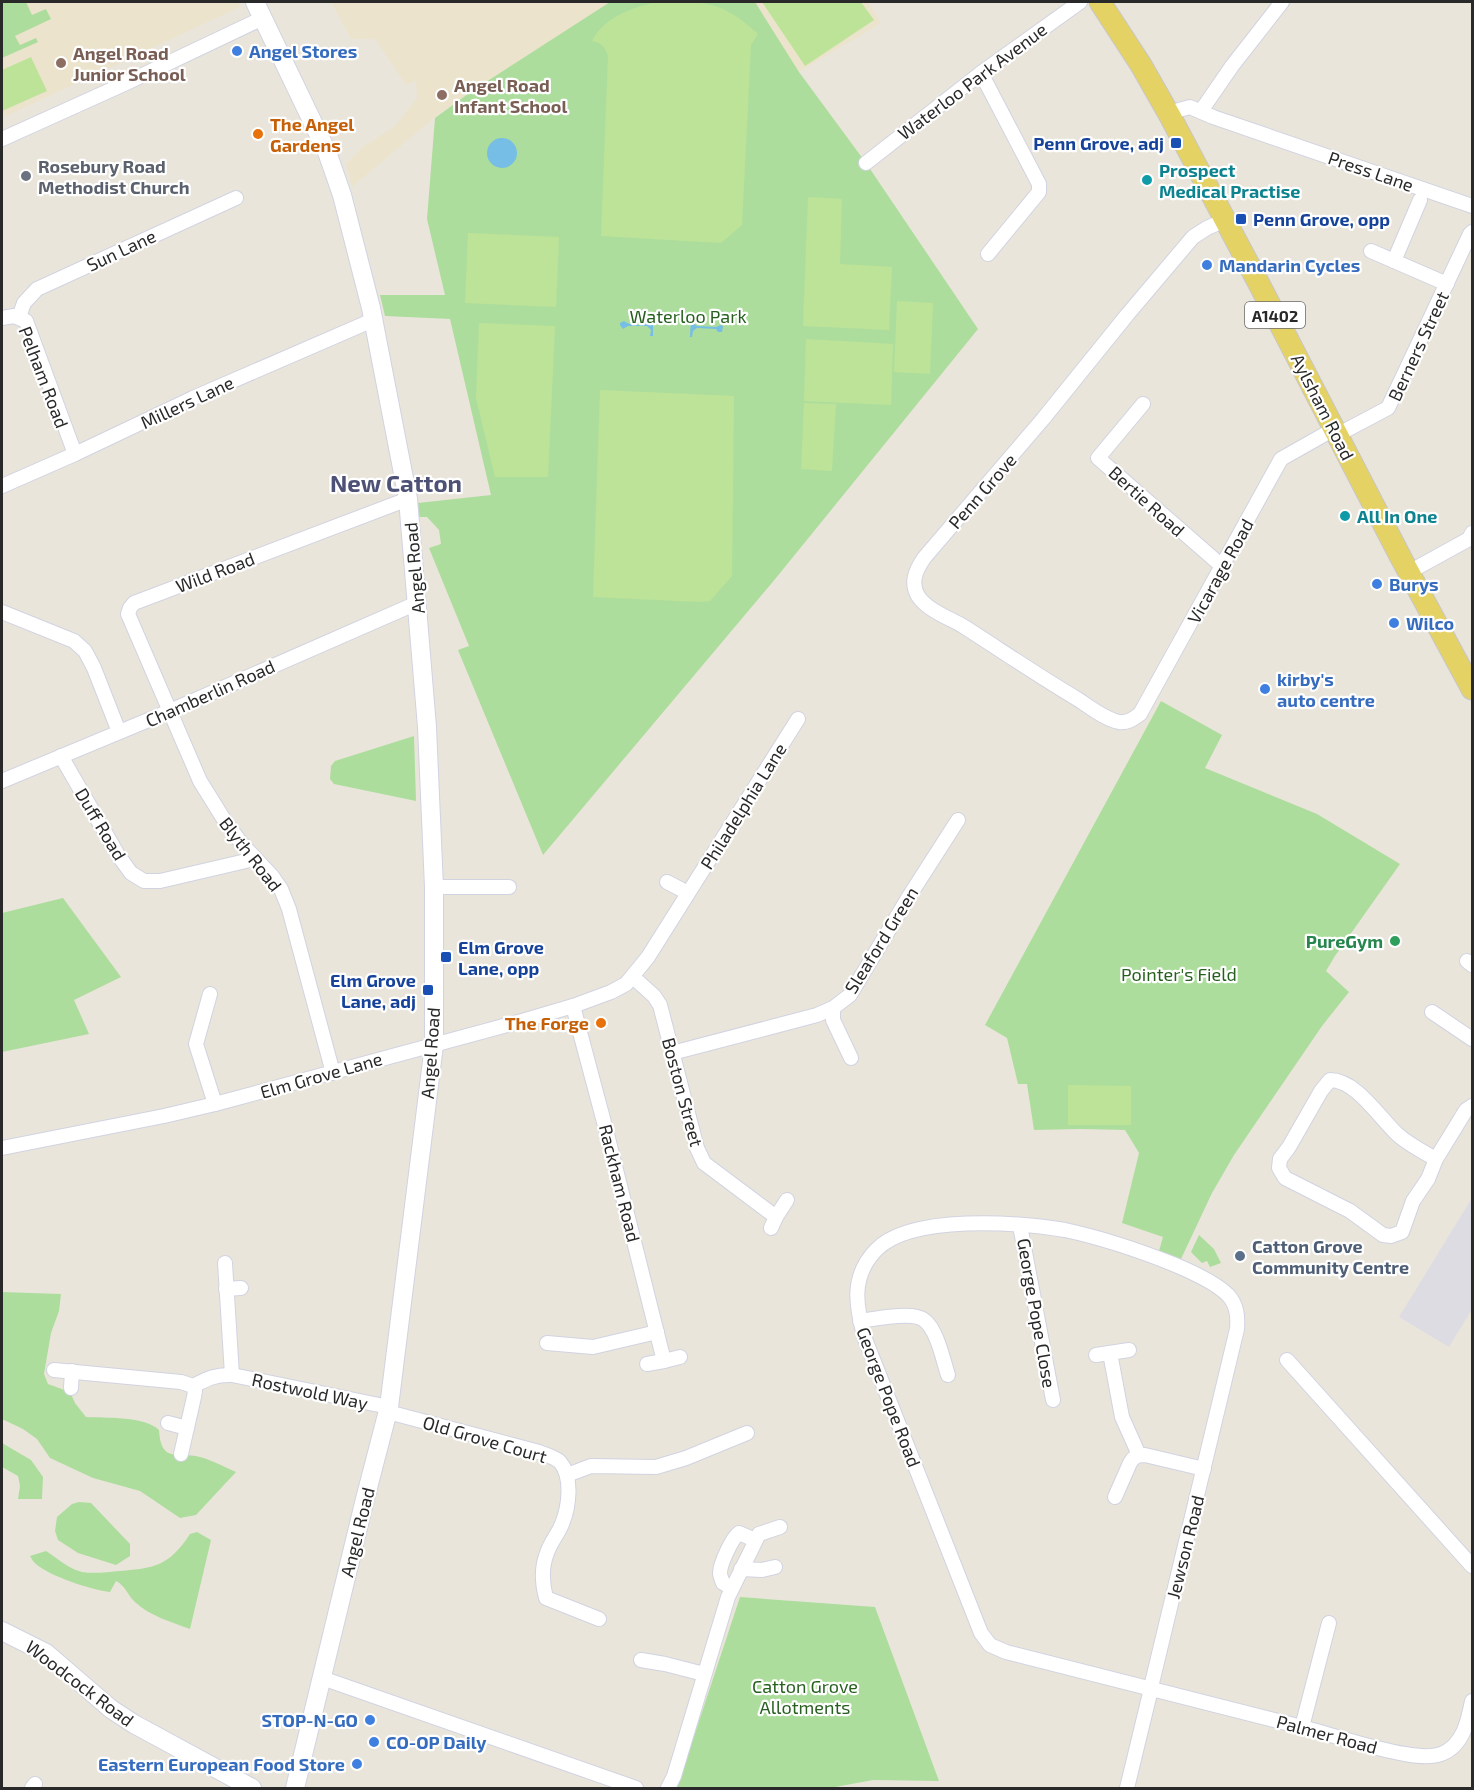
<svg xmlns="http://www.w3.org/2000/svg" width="1474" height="1790" font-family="'Exo 2',sans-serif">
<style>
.industrial{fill:#dedce3}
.education{fill:#ebe3cc}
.green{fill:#addd9c}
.pitch{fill:#bde398}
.water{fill:#76bee5}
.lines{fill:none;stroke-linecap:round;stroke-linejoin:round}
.street-casing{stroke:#d1d3e1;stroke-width:16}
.secondary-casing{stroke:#d1d3e1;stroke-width:20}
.primary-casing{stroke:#c7c7c7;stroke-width:23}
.street{stroke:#fff;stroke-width:14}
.secondary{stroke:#fff;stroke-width:18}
.primary{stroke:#e5d265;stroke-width:21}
.shop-dot{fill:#3f7fe0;stroke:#fff;stroke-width:2}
.education-dot{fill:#8d6e63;stroke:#fff;stroke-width:2}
.food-dot{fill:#e8710a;stroke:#fff;stroke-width:2}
.transit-dot{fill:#1a4fb4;stroke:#fff;stroke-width:2}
.worship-dot{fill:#6b7280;stroke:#fff;stroke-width:2}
.culture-dot{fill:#0f9aa8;stroke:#fff;stroke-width:2}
.leisure-dot{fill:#2e9e5b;stroke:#fff;stroke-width:2}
.service-dot{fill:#5c6f8a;stroke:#fff;stroke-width:2}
.labels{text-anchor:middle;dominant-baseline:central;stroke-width:4.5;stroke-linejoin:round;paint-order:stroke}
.shield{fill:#fff;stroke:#696969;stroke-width:1.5}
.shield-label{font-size:16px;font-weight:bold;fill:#292929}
.shop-label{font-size:18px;font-weight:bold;fill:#366cbe;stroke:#fff;text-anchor:start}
.education-label{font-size:18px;font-weight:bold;fill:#785e54;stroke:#fff;text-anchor:start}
.street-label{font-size:18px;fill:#292929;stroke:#fff}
.food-label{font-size:18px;font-weight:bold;fill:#c56008;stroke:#fff;text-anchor:start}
.transit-label{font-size:18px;font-weight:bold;fill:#164399;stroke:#fff;text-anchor:end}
.worship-label{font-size:18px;font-weight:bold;fill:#5b616d;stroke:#fff;text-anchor:start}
.culture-label{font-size:18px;font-weight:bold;fill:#0d838f;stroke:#fff;text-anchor:start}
.park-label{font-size:18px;fill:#275f1f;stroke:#fff}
.leisure-label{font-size:18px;font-weight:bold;fill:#27864d;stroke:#fff;text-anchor:end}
.service-label{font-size:18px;font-weight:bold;fill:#4e5e75;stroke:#fff;text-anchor:start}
.district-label{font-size:24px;font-weight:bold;fill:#4d5176;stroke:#fff}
</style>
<rect width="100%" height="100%" fill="#eae5db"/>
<path class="industrial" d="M 1472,1198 L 1472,1309 L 1449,1347 L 1399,1317 Z"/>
<g class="education">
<path d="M 2,2 L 237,2 L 240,7 L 2,118 Z"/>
<path d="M 331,2 L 610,2 L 472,91 L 434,118 L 352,187 L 346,164 L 363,147 L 395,126 L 417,98 L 416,80 L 406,85 L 375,39 L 351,39 Z"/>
<path d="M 755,2 L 868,2 L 881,23 L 799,72 Z"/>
</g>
<g class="green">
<path d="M 2,2 L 26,2 L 32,15 L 46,9 L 51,19 L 15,36 L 20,45 L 36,38 L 38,42 L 2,58 Z"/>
<path d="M 610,2 L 755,2 L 799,72 L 866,163 L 978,329 L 776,578 L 543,855 L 458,650 L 469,646 L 429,548 L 441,544 L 439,530 L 427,517 L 419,517 L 418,503 L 491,495 L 450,319 L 385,316 L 380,295 L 445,295 L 427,219 L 435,118 L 472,91 Z"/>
<path d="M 1161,701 L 1222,735 L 1205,768 L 1317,814 L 1400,864 L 1335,956 L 1326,971 L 1349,992 L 1322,1026 L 1234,1155 L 1212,1193 L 1181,1259 L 1159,1251 L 1163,1237 L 1122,1223 L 1139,1153 L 1125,1130 L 1080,1129 L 1034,1130 L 1027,1084 L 1018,1084 L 1007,1038 L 985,1025 Z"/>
<path d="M 414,736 L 416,801 L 334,784 L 330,779 L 331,766 L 335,761 Z"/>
<path d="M 63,898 L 121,977 L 74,1000 L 89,1034 L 2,1052 L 2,913 Z"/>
<path d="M 1199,1235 L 1214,1249 L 1221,1263 L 1210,1267 L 1207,1261 L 1202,1263 L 1191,1252 Z"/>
<path d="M 2,1292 L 61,1294 L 59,1311 L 51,1333 L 44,1374 L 48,1384 L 70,1392 L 75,1403 L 86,1417 C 106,1418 145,1416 159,1430 C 161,1464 177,1451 200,1457 C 212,1460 224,1467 236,1472 L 196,1515 L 180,1518 L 140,1491 L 93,1478 L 50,1458 L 37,1439 L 23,1429 L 2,1419 Z"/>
<path d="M 2,1443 L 31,1460 L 43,1477 L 42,1499 L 18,1499 L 20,1486 L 18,1476 L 2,1467 Z"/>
<path d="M 79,1502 L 91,1503 L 130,1544 L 130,1556 L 116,1565 L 78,1553 L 58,1540 L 55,1531 L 57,1517 L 72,1504 Z"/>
<path d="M 197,1532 L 211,1540 L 190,1629 C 171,1622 150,1616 135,1602 C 128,1596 125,1585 116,1581 L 110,1592 C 92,1590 49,1576 36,1564 C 33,1562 32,1559 30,1556 L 46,1551 C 57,1558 69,1569 82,1572 C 94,1574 108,1572 120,1571 C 155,1568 169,1566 190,1534 Z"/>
<path d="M 740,1597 L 875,1607 L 939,1781 L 873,1780 L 830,1788 L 677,1788 Z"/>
</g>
<g class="pitch">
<path d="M 656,2 C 704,1 721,0 758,34 L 751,45 L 742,225 L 721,243 L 601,236 L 608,56 C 605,47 602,43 592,41 C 604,17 632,8 656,2 Z"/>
<path d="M 762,2 L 861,2 L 874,20 L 805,66 Z"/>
<path d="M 31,57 L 47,91 L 2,111 L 2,70 Z"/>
<path d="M 808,197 L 842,199 L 840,264 L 892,267 L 889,330 L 803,326 Z"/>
<path d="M 468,233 L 559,237 L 556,307 L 465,303 Z"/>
<path d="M 897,301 L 933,303 L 930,374 L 894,372 Z"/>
<path d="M 479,323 L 555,326 L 548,477 L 495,477 L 476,398 Z"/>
<path d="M 806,339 L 893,344 L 891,405 L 804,401 Z"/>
<path d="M 600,390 L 734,396 L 732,576 L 710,601 L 700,602 L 593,597 Z"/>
<path d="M 804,403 L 836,404 L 832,471 L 801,469 Z"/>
<path d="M 1068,1085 L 1131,1086 L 1131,1125 L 1068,1125 Z"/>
</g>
<g class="water">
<circle cx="502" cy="153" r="15"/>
<path d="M 651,316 L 653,316 L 653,336 L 650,336 L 651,330 L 647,326 L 628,326 L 623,329 L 620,325 L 620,323 L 624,321 C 630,326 645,326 651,322 Z"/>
<path d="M 693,316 L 693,323 L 697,326 L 716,327 L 721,325 L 723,326 L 722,332 L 718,332 L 716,329 L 697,328 L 693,331 L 692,337 L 690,337 L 691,317 Z"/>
</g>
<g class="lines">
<g class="street-casing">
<g id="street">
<path d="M 981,73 L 1039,184 L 1039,192 L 988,254"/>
<path d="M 1201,111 L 1232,66 L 1282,2"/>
<path d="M 1168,113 L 1190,107 L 1213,117 L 1472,206"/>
<path d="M 2,139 L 124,84 L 263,18"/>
<path d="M 866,163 L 981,73 L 1080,2"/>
<path d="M 1225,220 L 1207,228 L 1193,237 L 1127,315 L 1043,419 L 924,558 C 916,570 910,582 918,596 C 927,610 949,618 963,626 C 1002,651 1040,677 1079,700 C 1091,708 1105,719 1119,722 C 1128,723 1133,719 1140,714 L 1281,459 L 1334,429"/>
<path d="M 1371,251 L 1447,284"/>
<path d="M 1394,261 L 1420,200"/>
<path d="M 19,317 L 24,303 L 37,289 L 236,198"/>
<path d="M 2,318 L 14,316 L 26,321 L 75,454"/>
<path d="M 1143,404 L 1098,458 L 1223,567"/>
<path d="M 1337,435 L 1388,408 L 1470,234 L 1472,232"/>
<path d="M 2,486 L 75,454 L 193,398 L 373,320"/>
<path d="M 1409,572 L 1469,539 L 1472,533"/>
<path d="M 2,612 L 74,641 L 85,651 L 94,668 L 119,732"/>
<path d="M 61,756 L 118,855 L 131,873 L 144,881 L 160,881 L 246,861 L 254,857"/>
<path d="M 2,781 L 170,711 L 417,603"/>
<path d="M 667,882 L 688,893"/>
<path d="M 434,887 L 509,887"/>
<path d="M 1467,961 L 1472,965"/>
<path d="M 633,977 L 654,996 L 660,1005 L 697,1148 L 704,1163 L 776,1217 L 771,1228"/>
<path d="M 210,994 L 196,1044 L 215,1104"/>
<path d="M 573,1006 L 605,1126 L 664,1361 L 680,1357"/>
<path d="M 833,1008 L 833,1020 L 851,1058"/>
<path d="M 1432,1012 L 1472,1039"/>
<path d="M 672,1053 L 817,1015 L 833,1008 L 850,995 L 908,898 L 958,820"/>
<path d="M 333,1073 L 289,909 L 281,889 L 272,876 L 241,843 L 223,818 L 200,781 L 128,614 L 130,608 L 134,603 L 408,499"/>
<path d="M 2,1148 L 164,1116 L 215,1104 L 522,1021 L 573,1006 L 611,992 L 626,984 L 648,957 L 798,719"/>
<path d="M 1436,1159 C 1423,1152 1408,1144 1397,1134 C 1379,1117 1356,1080 1330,1080 L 1321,1091 L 1289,1147 L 1280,1159 L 1279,1168 L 1285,1178 L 1350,1211 L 1383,1235 L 1391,1236 L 1402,1232 L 1413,1201 L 1428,1179 L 1436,1159 L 1466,1110 L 1472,1106"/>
<path d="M 776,1217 L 787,1200"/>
<path d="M 1022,1225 L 1021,1231 L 1053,1400"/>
<path d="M 225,1263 L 232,1375"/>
<path d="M 226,1289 L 241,1288"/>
<path d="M 860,1321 C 874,1319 913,1311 924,1320 C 937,1329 943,1360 948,1375"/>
<path d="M 547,1343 L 593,1347 L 657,1332"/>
<path d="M 1110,1353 L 1122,1417 L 1139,1455"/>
<path d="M 1096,1355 L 1129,1350"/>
<path d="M 1287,1360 L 1472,1566"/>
<path d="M 647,1364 L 664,1361"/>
<path d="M 54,1370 L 181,1382 L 193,1386 L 195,1391 L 194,1397 L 181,1454"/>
<path d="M 193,1386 C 207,1379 216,1374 232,1375 L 389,1407"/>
<path d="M 71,1388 L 72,1371"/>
<path d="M 388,1412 L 539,1452 C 546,1455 555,1457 560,1462 C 573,1477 569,1507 562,1524 C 558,1534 550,1543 547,1553 C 541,1568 542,1583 546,1598 L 599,1619"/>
<path d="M 168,1423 L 187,1428"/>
<path d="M 567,1475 L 591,1466 L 656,1467 L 686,1458 L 747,1433"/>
<path d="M 1115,1497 L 1130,1463 C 1134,1456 1138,1455 1145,1455 L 1204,1469"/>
<path d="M 741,1569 L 762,1570 L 775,1567"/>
<path d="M 732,1588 L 723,1583 C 722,1580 720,1576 720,1573 C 720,1564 732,1538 739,1533 L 755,1540"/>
<path d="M 641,1660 L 665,1664 L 704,1674"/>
<path d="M 322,1678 L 636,1788"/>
<path d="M 1302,1727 L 1329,1623"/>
<path d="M 32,1788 L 35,1784"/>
<path d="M 668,1788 L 674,1776 L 728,1597 L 759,1534 L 780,1527"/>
<path d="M 1127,1788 L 1151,1689 L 1152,1683 L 1237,1329 C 1238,1316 1237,1305 1228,1295 C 1215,1282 1190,1271 1173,1264 C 1138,1250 1102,1238 1065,1230 C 1020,1222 910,1214 876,1250 C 850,1277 856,1307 865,1339 L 981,1633 L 990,1645 L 1006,1652 C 1102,1677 1198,1701 1294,1725 C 1331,1734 1368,1748 1405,1754 C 1416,1756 1430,1758 1441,1754 C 1463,1746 1468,1721 1472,1701"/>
</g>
</g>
<g class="secondary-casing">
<g id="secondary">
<path d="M 255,2 L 327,152 L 342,195 L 371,308 L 408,499 L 427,727 L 434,887 L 434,1045 L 389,1407 L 365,1499 L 295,1788"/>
<path d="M 2,1631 L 46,1653 L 111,1709 L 134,1724 L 252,1788"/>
</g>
</g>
<g class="primary-casing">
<path id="primary" d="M 1100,2 L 1141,65 L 1170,116 L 1257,280 L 1400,556 L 1472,689"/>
</g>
<use href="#street" class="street"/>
<use href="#secondary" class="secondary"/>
<use href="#primary" class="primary"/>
</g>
<g class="shop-dot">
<circle cx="237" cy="51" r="6"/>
<circle cx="1207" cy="265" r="6"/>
<circle cx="1377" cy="584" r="6"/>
<circle cx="1394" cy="623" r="6"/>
<circle cx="1265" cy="689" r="6"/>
<circle cx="370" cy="1720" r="6"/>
<circle cx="374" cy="1742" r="6"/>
<circle cx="357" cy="1764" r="6"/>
</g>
<g class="education-dot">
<circle cx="61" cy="63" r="6"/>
<circle cx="442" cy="95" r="6"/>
</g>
<g class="food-dot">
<circle cx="258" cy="134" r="6"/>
<circle cx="601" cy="1023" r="6"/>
</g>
<g class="transit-dot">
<rect x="1170" y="137" width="12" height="12" rx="3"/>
<rect x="1235" y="213" width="12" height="12" rx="3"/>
<rect x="440" y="951" width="12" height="12" rx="3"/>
<rect x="422" y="984" width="12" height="12" rx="3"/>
</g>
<circle class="worship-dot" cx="26" cy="176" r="6"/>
<g class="culture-dot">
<circle cx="1147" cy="180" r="6"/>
<circle cx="1345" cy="516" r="6"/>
</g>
<circle class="leisure-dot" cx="1395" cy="941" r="6"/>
<circle class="service-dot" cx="1240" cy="1256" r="6"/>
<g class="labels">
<rect class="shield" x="1245" y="302" width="60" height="26" rx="4.5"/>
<g class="shield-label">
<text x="1275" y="315">A1402</text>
</g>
<g class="shop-label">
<text x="249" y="51">Angel Stores</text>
<text x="1219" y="265">Mandarin Cycles</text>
<text x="1389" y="584">Burys</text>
<text x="1406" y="623">Wilco</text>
<text x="1277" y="679">kirby's<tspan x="1277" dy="21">auto centre</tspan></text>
<text x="358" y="1720" text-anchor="end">STOP-N-GO</text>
<text x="386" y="1742">CO-OP Daily</text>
<text x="345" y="1764" text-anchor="end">Eastern European Food Store</text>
</g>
<g class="education-label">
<text x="73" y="53">Angel Road<tspan x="73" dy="21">Junior School</tspan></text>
<text x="454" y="85">Angel Road<tspan x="454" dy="21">Infant School</tspan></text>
</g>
<g class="street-label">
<text transform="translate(972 81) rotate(-37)">Waterloo Park Avenue</text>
<text transform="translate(1371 171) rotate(19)">Press Lane</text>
<text transform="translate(121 250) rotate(-25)">Sun Lane</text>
<text transform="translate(1418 346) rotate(-65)">Berners Street</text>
<text transform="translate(44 377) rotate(69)">Pelham Road</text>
<text transform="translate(187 402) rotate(-25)">Millers Lane</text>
<text transform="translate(1323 407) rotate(63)">Aylsham Road</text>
<text transform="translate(982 491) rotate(-49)">Penn Grove</text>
<text transform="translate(1147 501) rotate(42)">Bertie Road</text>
<text transform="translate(414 568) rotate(-95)">Angel Road</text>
<text transform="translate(1220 571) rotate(-61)">Vicarage Road</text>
<text transform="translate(215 572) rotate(-21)">Wild Road</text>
<text transform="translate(210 693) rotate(-24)">Chamberlin Road</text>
<text transform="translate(743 806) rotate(-58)">Philadelphia Lane</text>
<text transform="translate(101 824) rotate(59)">Duff Road</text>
<text transform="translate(251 854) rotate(52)">Blyth Road</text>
<text transform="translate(881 940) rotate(-58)">Sleaford Green</text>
<text transform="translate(430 1053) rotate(-86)">Angel Road</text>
<text transform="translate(321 1075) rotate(-16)">Elm Grove Lane</text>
<text transform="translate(683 1092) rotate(75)">Boston Street</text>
<text transform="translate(620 1183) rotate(76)">Rackham Road</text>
<text transform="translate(1037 1313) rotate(80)">George Pope Close</text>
<text transform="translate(310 1391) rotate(12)">Rostwold Way</text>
<text transform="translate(889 1397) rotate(69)">George Pope Road</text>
<text transform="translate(485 1439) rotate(16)">Old Grove Court</text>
<text transform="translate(357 1532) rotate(-76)">Angel Road</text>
<text transform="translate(1185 1547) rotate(-76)">Jewson Road</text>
<text transform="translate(80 1683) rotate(37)">Woodcock Road</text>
<text transform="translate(1327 1734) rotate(15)">Palmer Road</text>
</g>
<g class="food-label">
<text x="270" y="124">The Angel<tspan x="270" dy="21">Gardens</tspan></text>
<text x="589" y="1023" text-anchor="end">The Forge</text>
</g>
<g class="transit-label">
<text x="1164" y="143">Penn Grove, adj</text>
<text x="1253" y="219" text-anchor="start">Penn Grove, opp</text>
<text x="458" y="947" text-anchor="start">Elm Grove<tspan x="458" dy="21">Lane, opp</tspan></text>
<text x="416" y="980">Elm Grove<tspan x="416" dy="21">Lane, adj</tspan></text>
</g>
<g class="worship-label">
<text x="38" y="166">Rosebury Road<tspan x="38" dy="21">Methodist Church</tspan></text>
</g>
<g class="culture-label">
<text x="1159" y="170">Prospect<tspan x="1159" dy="21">Medical Practise</tspan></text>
<text x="1357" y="516">All In One</text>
</g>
<g class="park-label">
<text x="688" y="316">Waterloo Park</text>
<text x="1179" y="974">Pointer's Field</text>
<text x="805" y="1686">Catton Grove<tspan x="805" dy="21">Allotments</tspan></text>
</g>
<g class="leisure-label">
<text x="1383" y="941">PureGym</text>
</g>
<g class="service-label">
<text x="1252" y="1246">Catton Grove<tspan x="1252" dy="21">Community Centre</tspan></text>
</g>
<g class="district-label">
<text x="396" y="482">New Catton</text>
</g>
</g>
<rect width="1474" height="1790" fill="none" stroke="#292929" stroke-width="6"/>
</svg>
